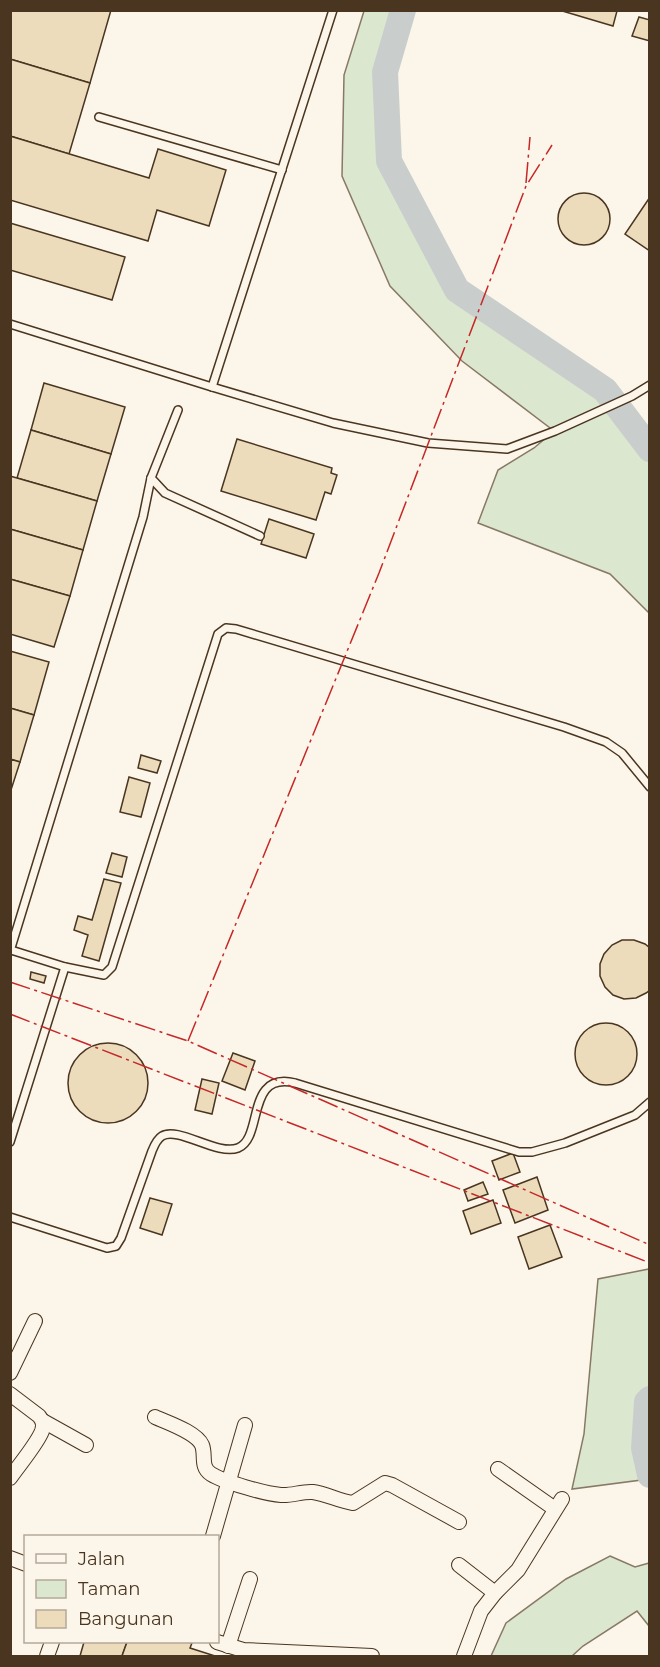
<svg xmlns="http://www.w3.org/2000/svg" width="660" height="1667" font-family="Montserrat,sans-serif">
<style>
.green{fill:#dce7d0;stroke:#887966;stroke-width:1.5}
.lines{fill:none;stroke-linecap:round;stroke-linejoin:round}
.river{stroke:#c9cecd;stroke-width:26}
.building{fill:#ecdcbc;stroke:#4a3520;stroke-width:1.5}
.lane-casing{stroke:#4a3520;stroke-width:10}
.street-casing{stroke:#4a3520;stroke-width:16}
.lane{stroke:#fbf6e9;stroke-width:7}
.street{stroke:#fbf6e9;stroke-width:14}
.power{stroke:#c62828;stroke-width:1.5;stroke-dasharray:21 4.5 3 4.5;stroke-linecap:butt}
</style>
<rect width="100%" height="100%" fill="#fbf6e9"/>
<g class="green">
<path d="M 364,11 L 403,11 L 385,72 L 389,161 L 457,290 L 605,390 L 649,449 L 649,613 L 610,574 L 478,523 L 498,470 L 534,448 L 554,431 L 462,361 L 390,286 L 342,176 L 344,75 Z"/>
<path d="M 649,1269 L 649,1479 L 572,1489 L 584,1434 L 598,1279 Z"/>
<path d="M 610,1556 L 635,1567 L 649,1563 L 649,1626 L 637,1611 L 583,1646 L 572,1656 L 491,1656 L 506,1623 L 566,1579 Z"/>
</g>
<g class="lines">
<g class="river">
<path d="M 403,10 L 385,72 L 389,161 L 457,290 L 605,390 L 650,449"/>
<path d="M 650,1399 L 647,1402 L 644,1448 L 650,1475"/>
</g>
</g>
<g class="building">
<path d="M 10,10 L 111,10 L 90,83 L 10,59 Z"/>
<path d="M 559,10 L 615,10 L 617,11 L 613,26 Z"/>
<path d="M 639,17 L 650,20 L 650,41 L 632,36 Z"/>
<path d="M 10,59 L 90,83 L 69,154 L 10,136 Z"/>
<path d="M 10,136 L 149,178 L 158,149 L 226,170 L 209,226 L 157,210 L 148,241 L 10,200 Z"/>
<circle cx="584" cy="219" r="26"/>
<path d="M 650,197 L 650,251 L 625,234 Z"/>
<path d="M 10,223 L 125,257 L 112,300 L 10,270 Z"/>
<path d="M 44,383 L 125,407 L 111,454 L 31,430 Z"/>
<path d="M 31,430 L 111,454 L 97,501 L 17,478 Z"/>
<path d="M 237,439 L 332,468 L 331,473 L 337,475 L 331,494 L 325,492 L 316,520 L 221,491 Z"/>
<path d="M 10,476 L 97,501 L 83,550 L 10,529 Z"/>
<path d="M 269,519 L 314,534 L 306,558 L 261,544 Z"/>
<path d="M 10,529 L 83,550 L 70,596 L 10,579 Z"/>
<path d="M 10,579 L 70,596 L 54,647 L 10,634 Z"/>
<path d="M 10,651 L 49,662 L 34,715 L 10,708 Z"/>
<path d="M 10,708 L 34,715 L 20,762 L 10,759 Z"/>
<path d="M 141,755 L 161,761 L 157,773 L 138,768 Z"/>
<path d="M 10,759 L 20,762 L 10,793 Z"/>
<path d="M 129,777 L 150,783 L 141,817 L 120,812 Z"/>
<path d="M 112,853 L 127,857 L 122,877 L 106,873 Z"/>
<path d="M 104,879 L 121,883 L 99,961 L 82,956 L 88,935 L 74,930 L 78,916 L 92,920 Z"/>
<path d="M 622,940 L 634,940 L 645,944 L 650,948 L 650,990 L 646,993 L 636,998 L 624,999 L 613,995 L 605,987 L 600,976 L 600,964 L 604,954 L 612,945 Z"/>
<path d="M 31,972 L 46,976 L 44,983 L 30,979 Z"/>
<circle cx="606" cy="1054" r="31"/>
<circle cx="108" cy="1083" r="40"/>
<path d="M 233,1053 L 255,1061 L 245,1090 L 222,1081 Z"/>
<path d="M 202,1079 L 219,1083 L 212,1114 L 195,1110 Z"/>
<path d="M 513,1153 L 520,1172 L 499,1180 L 492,1161 Z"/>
<path d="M 537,1177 L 548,1210 L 515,1223 L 503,1190 Z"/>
<path d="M 483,1182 L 488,1194 L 468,1201 L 464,1190 Z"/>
<path d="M 150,1198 L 172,1204 L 162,1235 L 140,1228 Z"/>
<path d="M 493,1200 L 501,1223 L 471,1234 L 463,1211 Z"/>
<path d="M 550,1225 L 562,1257 L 529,1269 L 518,1237 Z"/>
<path d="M 84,1642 L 127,1642 L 122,1656 L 80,1656 Z"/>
<path d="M 127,1642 L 188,1642 L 192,1643 L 190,1648 L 215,1656 L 122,1656 Z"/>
</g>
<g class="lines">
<g class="lane-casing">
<g id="lane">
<path d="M 99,117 L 282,170"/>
<path d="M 10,324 L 212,387 L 333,423 L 428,443 L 507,449 L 555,431 L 632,396 L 650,385"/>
<path d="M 212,387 L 333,10"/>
<path d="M 151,478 L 165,493 L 260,536"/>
<path d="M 11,950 L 65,967 L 104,975 L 112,967 L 218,634 L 226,628 L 236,629 L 564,727 L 606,742 L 622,753 L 650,787"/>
<path d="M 10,951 L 143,517 L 151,478 L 178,410"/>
<path d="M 10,1142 L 65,967"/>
<path d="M 10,1217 L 107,1248 L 116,1246 L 121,1238 L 152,1151 C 154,1146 157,1139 162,1136 C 178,1126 217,1156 238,1148 C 264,1138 245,1071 295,1083 L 519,1152 L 532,1152 L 565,1143 L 635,1115 L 650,1102"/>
</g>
</g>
<g class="street-casing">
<g id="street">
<path d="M 10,1373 L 35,1321"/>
<path d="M 10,1394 L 39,1416 C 43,1421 44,1425 42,1431 C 37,1444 19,1465 10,1478"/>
<path d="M 155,1417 C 168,1423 196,1432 202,1445 C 206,1455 200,1467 211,1474 C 224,1482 266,1494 281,1495 C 292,1496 302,1491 313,1492 C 327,1494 339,1501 353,1503 L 385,1483 L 392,1485 L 459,1522"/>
<path d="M 43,1421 L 86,1445"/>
<path d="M 498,1469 L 555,1509"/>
<path d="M 213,1536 L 245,1425"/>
<path d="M 10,1558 L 26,1564"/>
<path d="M 459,1565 L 495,1593"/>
<path d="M 217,1642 L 243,1650 L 372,1656"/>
<path d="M 228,1646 L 250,1579"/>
<path d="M 47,1656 L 52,1642"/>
<path d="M 464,1656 L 481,1611 L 495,1593 L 518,1570 L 562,1499"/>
</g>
</g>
<use href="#lane" class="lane"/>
<use href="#street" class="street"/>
<g class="power">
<path d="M 526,183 L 530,137"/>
<path d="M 10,982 L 188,1041 L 650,1245"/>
<path d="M 10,1014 L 650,1263"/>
<path d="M 188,1041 L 379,573 L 526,186 L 552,145"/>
</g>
</g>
<rect width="660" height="1667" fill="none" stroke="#4a3520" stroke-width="24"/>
<rect x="24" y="1535" width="195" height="108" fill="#fbf6e9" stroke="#b4a999" stroke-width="1.5"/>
<rect x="36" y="1554" width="30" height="9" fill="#fbf6e9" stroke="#b4a999" stroke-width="1.5"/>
<text x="78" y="1565" font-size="18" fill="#4a3520">Jalan</text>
<rect x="36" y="1580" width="30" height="18" fill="#dce7d0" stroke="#b4a999" stroke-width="1.5"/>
<text x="78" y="1595" font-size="18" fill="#4a3520">Taman</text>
<rect x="36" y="1610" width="30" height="18" fill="#ecdcbc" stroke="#b4a999" stroke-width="1.5"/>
<text x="78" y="1625" font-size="18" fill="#4a3520">Bangunan</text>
</svg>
